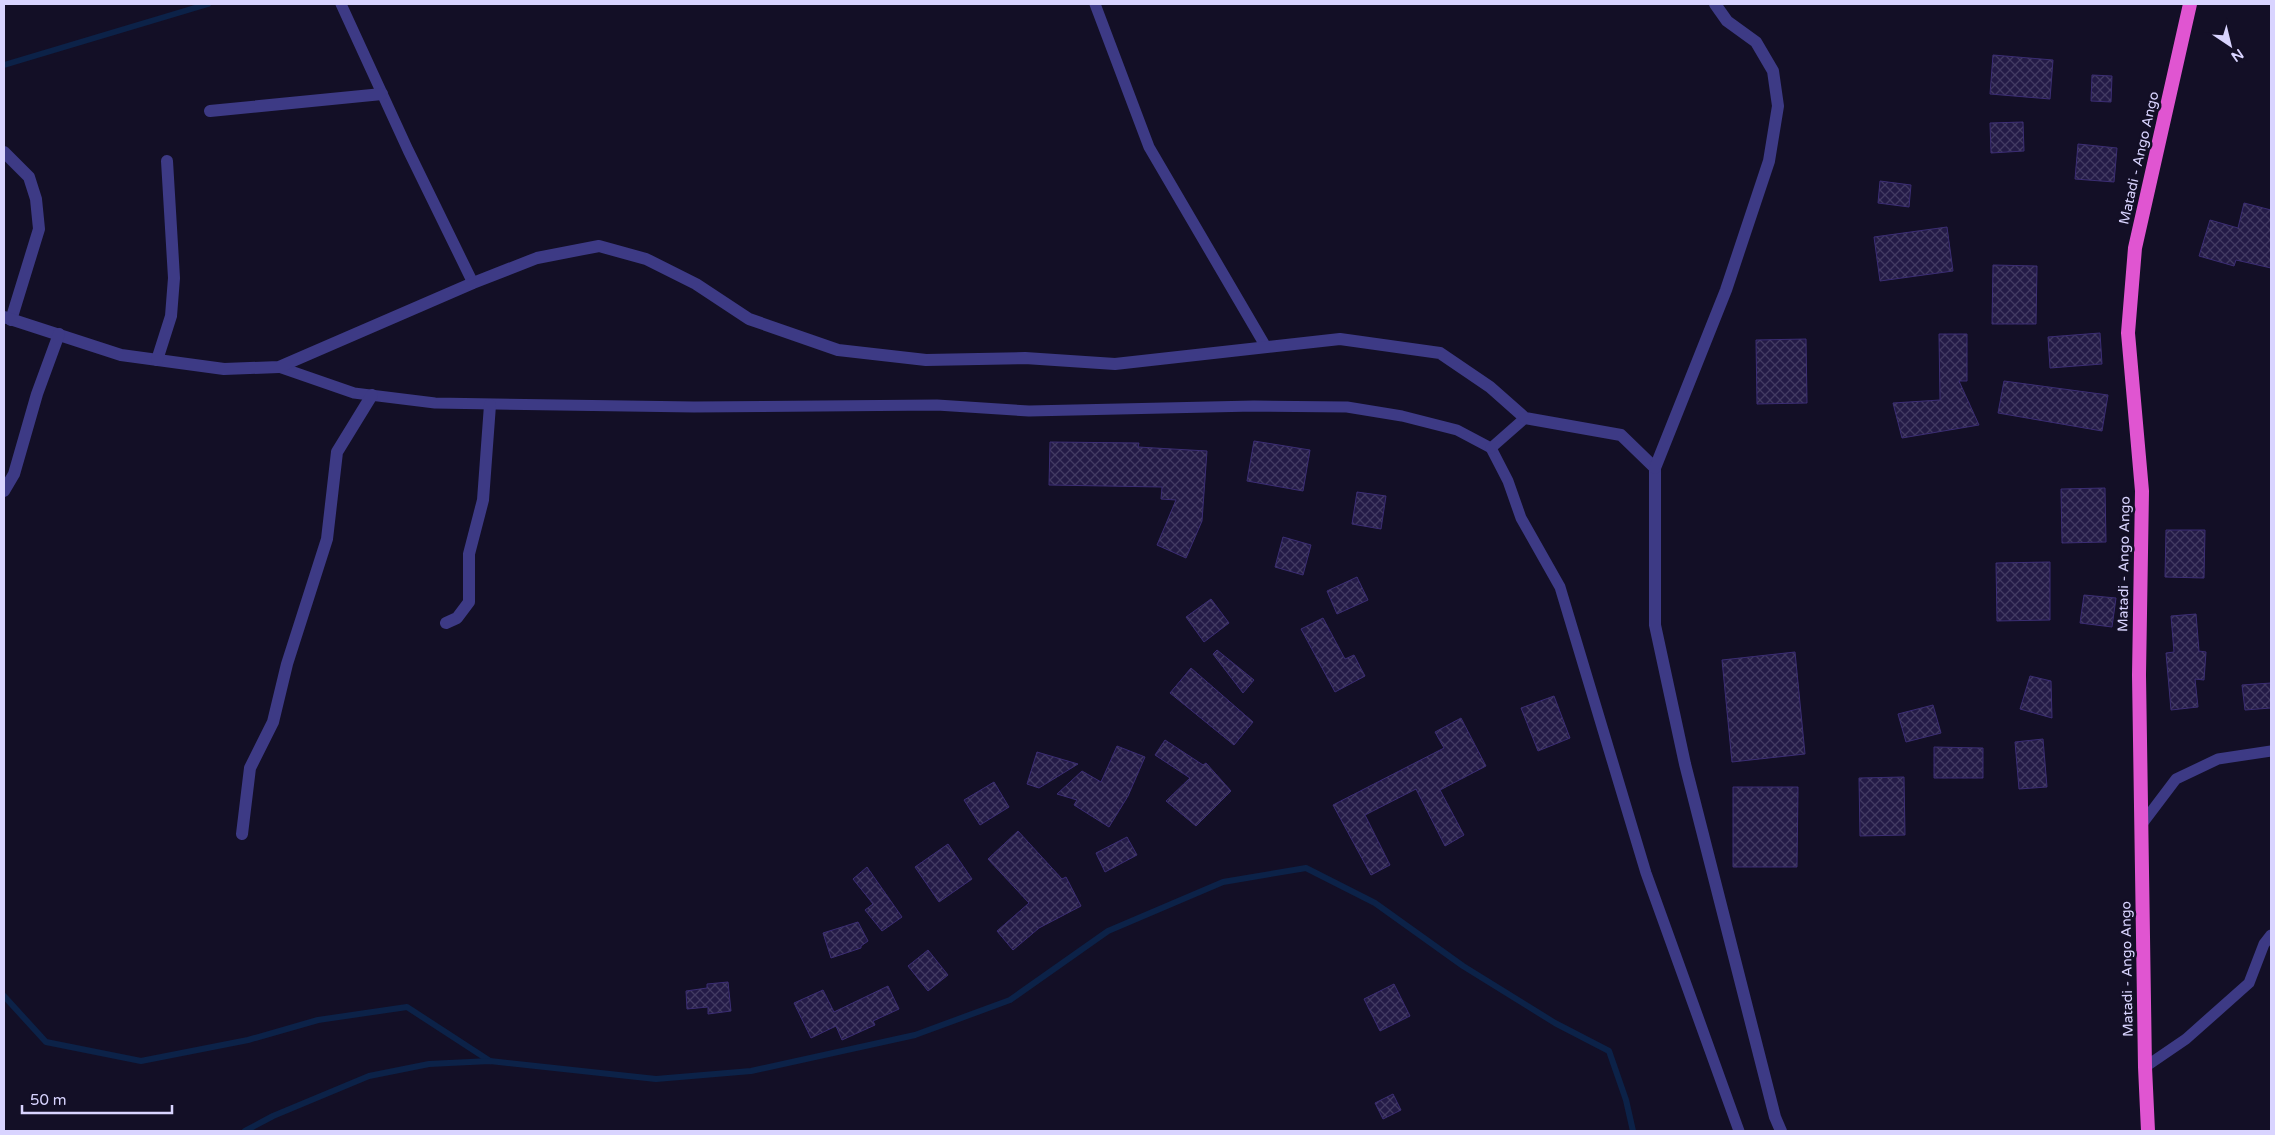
<svg xmlns="http://www.w3.org/2000/svg" width="2275" height="1135" font-family="'Varela Round',sans-serif">
<style>
.lines{fill:none;stroke-linecap:round;stroke-linejoin:round}
.stream{stroke:#0c2248;stroke-width:6}
.building{fill:url(#building-cross-hatch);stroke:#3b2d73}
.service{stroke:#3d3a85;stroke-width:11}
.minor{stroke:#3d3a85;stroke-width:12}
.trunk{stroke:#e055d1;stroke-width:14}
.labels{text-anchor:middle;dominant-baseline:central;stroke-width:5;stroke-linejoin:round;paint-order:stroke}
.street-label{font-size:14px;fill:#d9d4ff;stroke:#130f26}
</style>
<defs>
<pattern id="building-cross-hatch" width="8" height="8" patternUnits="userSpaceOnUse" patternTransform="scale(1.25)"><rect width="8" height="8" fill="#241b47"/><path d="M0 0l8 8M0 8l8-8" fill="none" stroke="#433b63"/></pattern>
</defs>
<rect width="100%" height="100%" fill="#130f26"/>
<g class="lines">
<g class="stream">
<path d="M 4,65 L 208,4"/>
<path d="M 4,996 L 46,1042 L 141,1061 L 248,1040 L 318,1020 L 407,1007 L 490,1061"/>
<path d="M 245,1131 L 273,1116 L 369,1076 L 429,1064 L 490,1061 L 656,1079 L 751,1071 L 915,1035 L 1010,1000 L 1108,931 L 1223,882 L 1306,868 L 1375,903 L 1463,966 L 1555,1023 L 1609,1051 L 1626,1100 L 1633,1131"/>
</g>
</g>
<g class="building">
<path d="M 1993,55 L 2053,60 L 2050,99 L 1990,94 Z"/>
<path d="M 2092,75 L 2112,76 L 2111,102 L 2091,101 Z"/>
<path d="M 2023,122 L 2024,151 L 1991,153 L 1990,123 Z"/>
<path d="M 2078,144 L 2117,148 L 2114,182 L 2075,179 Z"/>
<path d="M 1880,181 L 1911,185 L 1909,207 L 1878,203 Z"/>
<path d="M 2244,203 L 2271,210 L 2271,268 L 2236,260 L 2234,266 L 2199,256 L 2210,220 L 2238,228 Z"/>
<path d="M 1947,227 L 1953,271 L 1880,281 L 1874,237 Z"/>
<path d="M 1993,265 L 2037,266 L 2036,324 L 1992,324 Z"/>
<path d="M 2100,333 L 2102,364 L 2050,368 L 2048,337 Z"/>
<path d="M 1939,334 L 1967,334 L 1967,381 L 1959,381 L 1979,425 L 1902,438 L 1893,403 L 1940,400 Z"/>
<path d="M 1806,339 L 1807,403 L 1757,404 L 1756,340 Z"/>
<path d="M 2004,381 L 2108,395 L 2102,431 L 1998,413 Z"/>
<path d="M 1254,441 L 1310,450 L 1303,491 L 1247,481 Z"/>
<path d="M 1050,442 L 1139,443 L 1138,447 L 1207,451 L 1202,521 L 1186,558 L 1157,545 L 1176,500 L 1161,499 L 1162,487 L 1049,485 Z"/>
<path d="M 2105,488 L 2106,542 L 2062,543 L 2061,489 Z"/>
<path d="M 1357,492 L 1386,496 L 1381,529 L 1352,524 Z"/>
<path d="M 2166,530 L 2205,530 L 2204,578 L 2165,577 Z"/>
<path d="M 1283,537 L 1311,545 L 1303,575 L 1275,567 Z"/>
<path d="M 2050,562 L 2050,620 L 1997,621 L 1996,563 Z"/>
<path d="M 1357,577 L 1368,600 L 1337,614 L 1327,591 Z"/>
<path d="M 2084,595 L 2116,598 L 2112,627 L 2080,623 Z"/>
<path d="M 1211,599 L 1229,623 L 1204,642 L 1186,617 Z"/>
<path d="M 2196,614 L 2199,651 L 2206,652 L 2204,680 L 2195,679 L 2198,707 L 2171,710 L 2166,653 L 2174,652 L 2171,616 Z"/>
<path d="M 1323,618 L 1345,659 L 1354,655 L 1365,676 L 1335,692 L 1301,629 Z"/>
<path d="M 1217,650 L 1254,680 L 1243,693 L 1213,654 Z"/>
<path d="M 1795,652 L 1805,754 L 1732,762 L 1722,660 Z"/>
<path d="M 1191,668 L 1253,722 L 1234,745 L 1170,693 Z"/>
<path d="M 2030,676 L 2051,681 L 2052,718 L 2020,709 Z"/>
<path d="M 2271,683 L 2271,708 L 2245,710 L 2242,685 Z"/>
<path d="M 1554,696 L 1570,738 L 1538,751 L 1521,708 Z"/>
<path d="M 1933,705 L 1941,733 L 1906,742 L 1898,714 Z"/>
<path d="M 1461,718 L 1486,766 L 1440,790 L 1464,835 L 1445,846 L 1416,789 L 1365,815 L 1390,865 L 1371,875 L 1333,805 L 1444,748 L 1435,732 Z"/>
<path d="M 2043,739 L 2047,787 L 2019,789 L 2015,742 Z"/>
<path d="M 1165,740 L 1203,765 L 1206,763 L 1231,791 L 1196,826 L 1166,801 L 1190,778 L 1155,755 Z"/>
<path d="M 1117,746 L 1145,757 L 1128,796 L 1109,827 L 1074,805 L 1077,800 L 1057,794 L 1082,771 L 1101,782 Z"/>
<path d="M 1934,747 L 1983,748 L 1983,778 L 1934,778 Z"/>
<path d="M 1037,752 L 1078,764 L 1039,788 L 1027,784 Z"/>
<path d="M 1904,777 L 1905,835 L 1860,836 L 1859,778 Z"/>
<path d="M 994,782 L 1009,807 L 980,825 L 964,800 Z"/>
<path d="M 1733,787 L 1798,787 L 1797,867 L 1733,867 Z"/>
<path d="M 1018,831 L 1062,879 L 1066,877 L 1081,906 L 1039,928 L 1013,950 L 997,931 L 1029,903 L 988,859 Z"/>
<path d="M 1127,837 L 1137,855 L 1105,872 L 1096,853 Z"/>
<path d="M 948,844 L 972,879 L 939,902 L 915,867 Z"/>
<path d="M 867,867 L 902,917 L 882,931 L 865,910 L 873,904 L 853,879 Z"/>
<path d="M 858,922 L 868,941 L 861,946 L 861,948 L 831,958 L 823,933 Z"/>
<path d="M 928,950 L 948,975 L 928,991 L 908,966 Z"/>
<path d="M 728,982 L 731,1011 L 708,1014 L 708,1007 L 687,1009 L 686,991 L 707,988 L 707,984 Z"/>
<path d="M 1394,984 L 1410,1016 L 1380,1031 L 1364,999 Z"/>
<path d="M 888,986 L 899,1009 L 873,1021 L 875,1025 L 842,1040 L 836,1026 L 811,1038 L 794,1003 L 823,990 L 834,1012 Z"/>
<path d="M 1393,1094 L 1401,1110 L 1383,1119 L 1375,1103 Z"/>
</g>
<g class="lines">
<g class="service">
<path d="M 341,4 L 408,150 L 473,283"/>
<path d="M 1095,4 L 1149,147 L 1266,347"/>
<path d="M 279,367 L 354,393 L 435,403 L 694,407 L 937,405 L 1029,411 L 1254,406 L 1347,407 L 1402,416 L 1457,430 L 1491,448 L 1508,481 L 1521,518 L 1560,587 L 1646,873 L 1739,1131"/>
<path d="M 1491,448 L 1525,418"/>
<path d="M 2142,824 L 2176,779 L 2218,759 L 2271,751"/>
<path d="M 2145,1067 L 2186,1039 L 2249,983 L 2264,944 L 2271,935"/>
</g>
<g class="minor">
<path d="M 210,111 L 382,94"/>
<path d="M 4,152 L 29,177 L 36,199 L 39,229 L 11,320"/>
<path d="M 4,317 L 121,355 L 224,369 L 279,367 L 473,283 L 537,258 L 599,246 L 646,259 L 696,284 L 749,319 L 838,350 L 926,360 L 1025,358 L 1115,364 L 1340,339 L 1440,353 L 1490,387 L 1525,418 L 1621,435 L 1655,468 L 1655,625 L 1685,764 L 1775,1117 L 1781,1131"/>
<path d="M 157,360 L 171,316 L 174,278 L 167,161"/>
<path d="M 1655,468 L 1726,290 L 1769,161 L 1778,106 L 1773,71 L 1756,42 L 1727,21 L 1715,4"/>
<path d="M 4,491 L 14,474 L 37,394 L 59,334"/>
<path d="M 446,623 L 457,618 L 469,602 L 469,554 L 483,500 L 490,405"/>
<path d="M 242,834 L 250,768 L 273,722 L 287,664 L 327,539 L 337,452 L 372,395"/>
</g>
<path class="trunk" d="M 2148,1131 L 2145,1067 L 2139,675 L 2142,491 L 2128,333 L 2135,248 L 2190,4"/>
</g>
<g class="labels">
<g class="street-label">
<text transform="translate(2139 158) rotate(-77)">Matadi - Ango Ango</text>
<text transform="translate(2124 564) rotate(-89)">Matadi - Ango Ango</text>
<text transform="translate(2127 969) rotate(-91)">Matadi - Ango Ango</text>
</g>
</g>
<rect width="2275" height="1135" fill="none" stroke="#d9d4ff" stroke-width="10"/>
<g transform="translate(2230 45) rotate(145)" stroke="#130f26" stroke-width="4" paint-order="stroke">
<path d="M0-4L9 19L0 12L-9 19Z" fill="#d9d4ff"/>
<text y="-8" font-size="14" font-weight="bold" text-anchor="middle" fill="#d9d4ff">N</text>
</g>
<path d="M22 1105v8h150v-8" fill="none" stroke="#d9d4ff" stroke-width="2.5"/>
<text x="30" y="1105" font-size="15" fill="#d9d4ff" stroke="#130f26" stroke-width="4" paint-order="stroke">50 m</text>
</svg>
